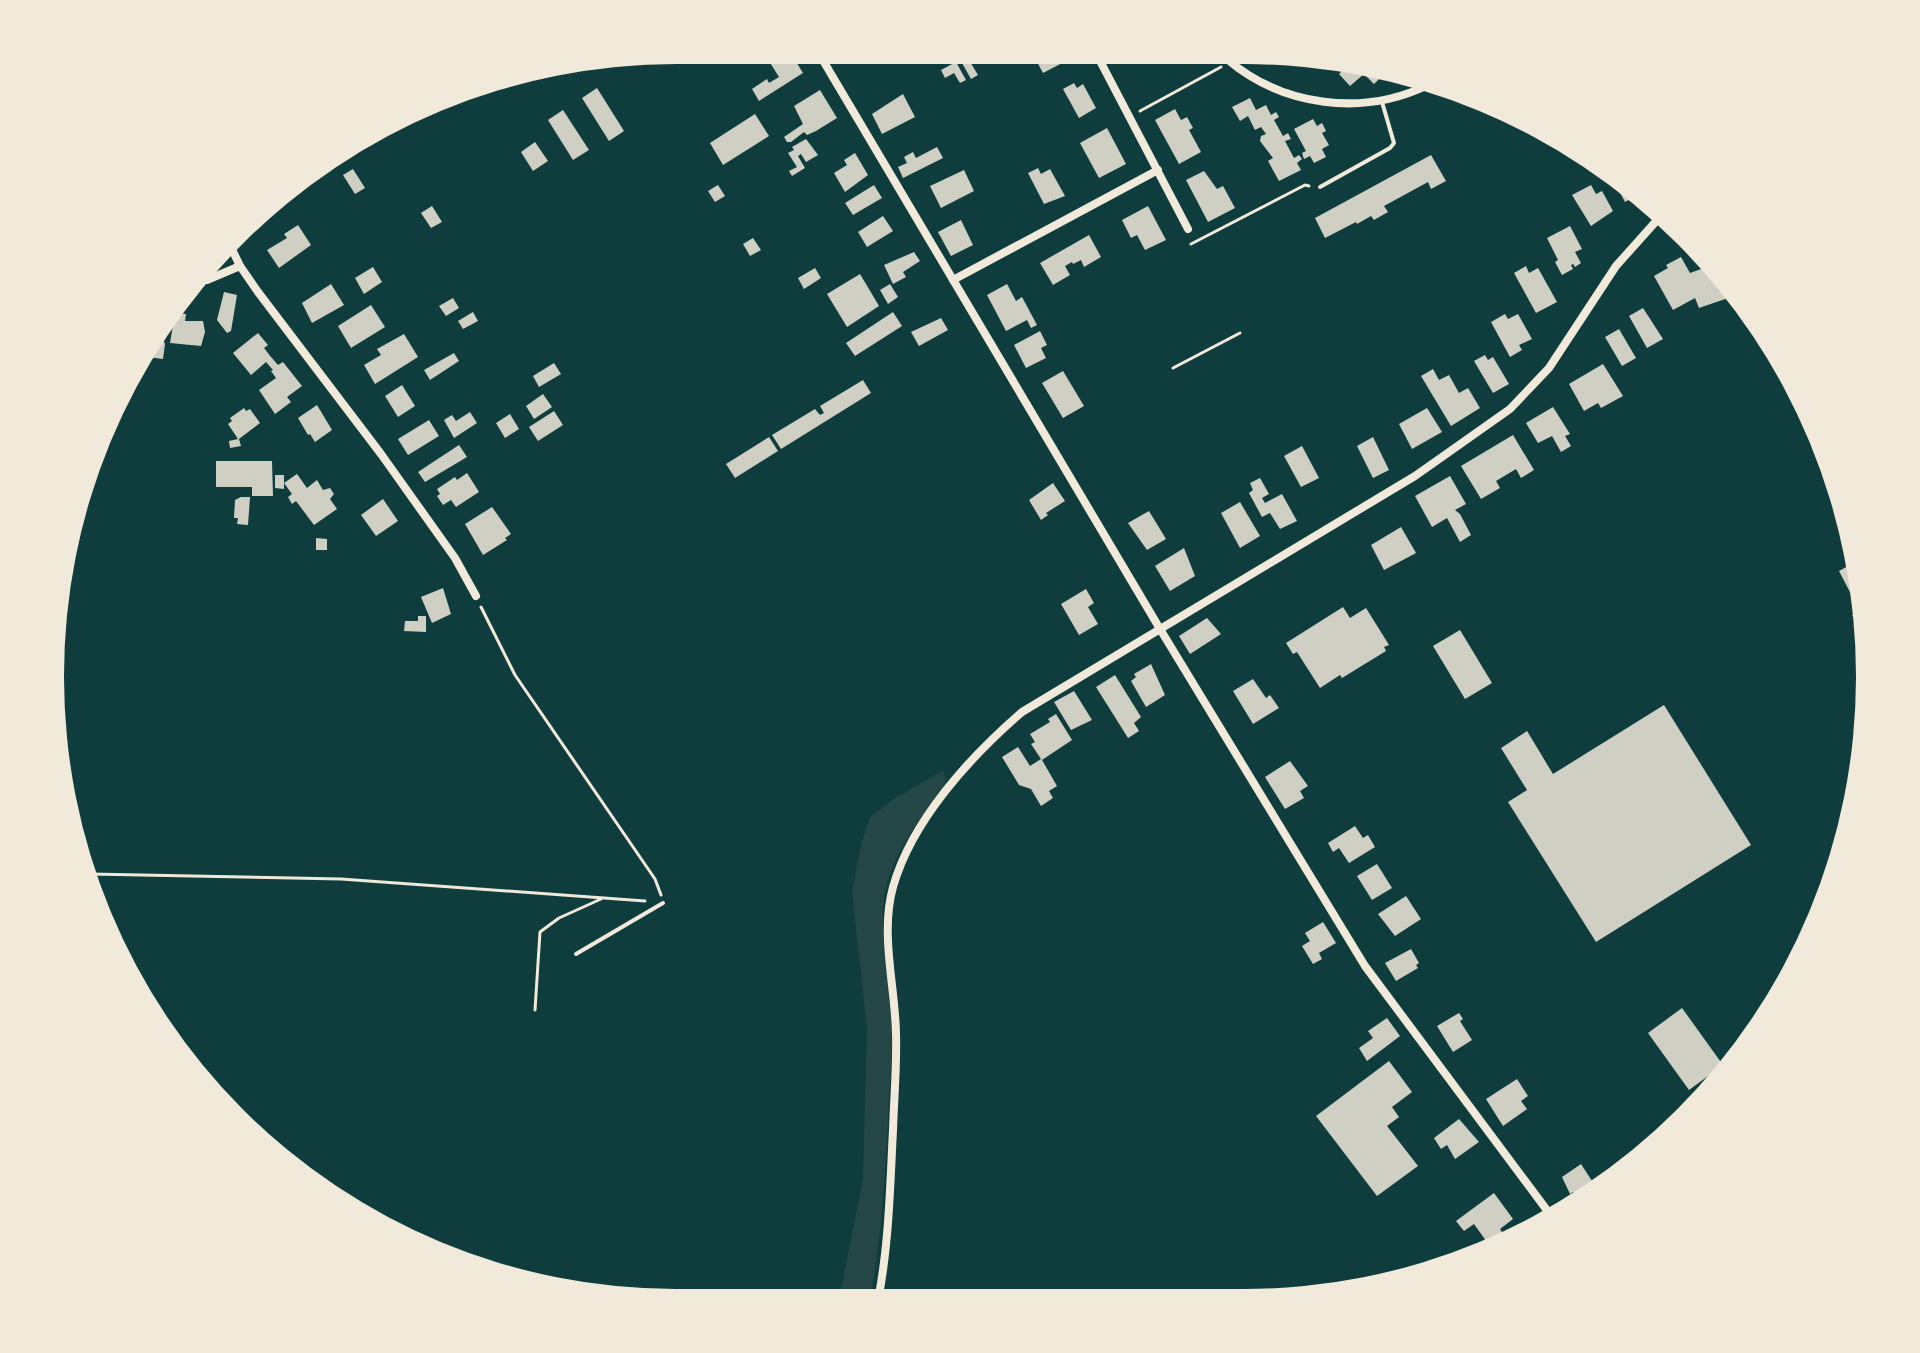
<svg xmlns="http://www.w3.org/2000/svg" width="1920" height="1353" font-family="Mulish,sans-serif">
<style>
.green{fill:#244646}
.building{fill:#cfcfc3}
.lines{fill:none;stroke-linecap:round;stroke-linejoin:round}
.path{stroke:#f1e9da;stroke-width:3}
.service{stroke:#f1e9da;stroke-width:4}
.minor{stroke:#f1e9da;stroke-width:8}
</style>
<rect width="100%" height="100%" fill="#0f3d3e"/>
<path class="green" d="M 944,770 L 946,783 C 926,808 892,856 886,888 C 876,936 892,985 892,1033 C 892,1062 889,1090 888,1119 C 885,1179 881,1241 870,1300 L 839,1300 L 863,1179 L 867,1029 L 852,893 L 861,845 L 870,817 L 894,799 Z"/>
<g class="building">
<path d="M 784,52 L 790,52 L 803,73 L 759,101 L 752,89 L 767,79 L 769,83 L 779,77 L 769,61 Z"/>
<path d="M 1034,56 L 1069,57 L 1070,59 L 1043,73 Z"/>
<path d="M 969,60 L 978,75 L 971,79 L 962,63 Z"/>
<path d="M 1326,61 L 1354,62 L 1364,72 L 1369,67 L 1380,78 L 1374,84 L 1364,74 L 1350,86 L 1339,74 L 1343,70 L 1337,64 L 1333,68 Z"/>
<path d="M 956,62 L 966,80 L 960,83 L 954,73 L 945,78 L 941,70 Z"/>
<path d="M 1074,83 L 1077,88 L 1083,84 L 1096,108 L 1079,118 L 1063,89 Z"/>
<path d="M 597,88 L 624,131 L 609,141 L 582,98 Z"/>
<path d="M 820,90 L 837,118 L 816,131 L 807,135 L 804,132 L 791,142 L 787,142 L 784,137 L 803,124 L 794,106 Z"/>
<path d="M 903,94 L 915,117 L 882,134 L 872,114 Z"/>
<path d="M 1250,98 L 1256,110 L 1266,105 L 1271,115 L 1276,112 L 1279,117 L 1274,120 L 1283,136 L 1288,133 L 1291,139 L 1285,141 L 1294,158 L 1299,155 L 1302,159 L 1297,163 L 1301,170 L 1279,181 L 1268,161 L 1273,158 L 1260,141 L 1261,136 L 1266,134 L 1261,127 L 1255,130 L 1248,116 L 1240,121 L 1232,107 Z"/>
<path d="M 1175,109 L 1181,120 L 1187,117 L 1193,128 L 1189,130 L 1201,152 L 1179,164 L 1155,120 Z"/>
<path d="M 563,110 L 589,150 L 573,160 L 548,120 Z"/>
<path d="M 755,114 L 769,136 L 723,165 L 710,143 Z"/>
<path d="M 1313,119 L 1317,126 L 1322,123 L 1326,131 L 1322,133 L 1329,145 L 1322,149 L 1326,157 L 1314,163 L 1310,156 L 1304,159 L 1302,153 L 1306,151 L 1294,129 Z"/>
<path d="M 1107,128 L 1126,164 L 1099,178 L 1080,143 Z"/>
<path d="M 806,139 L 818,155 L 806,162 L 801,154 L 798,156 L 805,168 L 792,176 L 789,171 L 797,167 L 788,153 L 794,150 L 792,147 Z"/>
<path d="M 535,142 L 548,161 L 533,171 L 521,152 Z"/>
<path d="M 937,147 L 943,158 L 903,178 L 898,167 L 907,163 L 904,157 L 913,152 L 916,158 Z"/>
<path d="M 855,153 L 868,175 L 845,192 L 834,173 L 847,165 L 844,160 Z"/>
<path d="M 1431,155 L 1446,181 L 1431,189 L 1428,182 L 1384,206 L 1388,212 L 1374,220 L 1371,216 L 1357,224 L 1356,222 L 1325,238 L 1315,218 Z"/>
<path d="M 1038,168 L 1041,174 L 1050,169 L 1065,196 L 1044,204 L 1028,173 Z"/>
<path d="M 353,169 L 365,188 L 355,194 L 343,175 Z"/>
<path d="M 964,170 L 974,191 L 941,208 L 930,186 Z"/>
<path d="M 1204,171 L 1217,189 L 1223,186 L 1235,208 L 1208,222 L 1186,180 Z"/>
<path d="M 1614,181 L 1634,197 L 1625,202 Z"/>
<path d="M 718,185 L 725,196 L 715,202 L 708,191 Z"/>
<path d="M 874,185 L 882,198 L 853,215 L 845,203 Z"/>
<path d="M 1591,185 L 1596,194 L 1602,191 L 1613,211 L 1591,226 L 1572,195 Z"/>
<path d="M 432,206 L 442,222 L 431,228 L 421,213 Z"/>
<path d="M 1148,206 L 1166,240 L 1145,250 L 1137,235 L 1131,238 L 1122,220 Z"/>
<path d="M 883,216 L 893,231 L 867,247 L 858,232 Z"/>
<path d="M 961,220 L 973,245 L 951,256 L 938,232 Z"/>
<path d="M 298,225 L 311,245 L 279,268 L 267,250 L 287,238 L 284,234 Z"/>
<path d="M 1570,226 L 1582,249 L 1575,252 L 1581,263 L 1575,267 L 1573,264 L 1571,265 L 1573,269 L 1562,275 L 1555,262 L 1558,260 L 1547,238 Z"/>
<path d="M 1089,235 L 1101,257 L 1084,267 L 1081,260 L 1073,264 L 1072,262 L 1065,266 L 1070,275 L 1053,285 L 1040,263 Z"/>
<path d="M 753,238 L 761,250 L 750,256 L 743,244 Z"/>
<path d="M 914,252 L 920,261 L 903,272 L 906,277 L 893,284 L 884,265 Z"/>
<path d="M 1681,257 L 1690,273 L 1715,264 L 1737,295 L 1699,308 L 1695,298 L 1673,310 L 1654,276 L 1668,268 L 1666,265 Z"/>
<path d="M 1526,266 L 1529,273 L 1538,268 L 1557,302 L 1536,313 L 1514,273 Z"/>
<path d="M 373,267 L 382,282 L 364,294 L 355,278 Z"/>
<path d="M 815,268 L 821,278 L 804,289 L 798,278 Z"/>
<path d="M 860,274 L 879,306 L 847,327 L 827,294 Z"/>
<path d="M 331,284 L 344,305 L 312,323 L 302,303 Z"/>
<path d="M 890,284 L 898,297 L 888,304 L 880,290 Z"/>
<path d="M 1007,284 L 1016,301 L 1022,297 L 1037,325 L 1031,328 L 1027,320 L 1006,331 L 987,295 Z"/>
<path d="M 224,292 L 237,295 L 231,331 L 227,333 L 217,320 Z"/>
<path d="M 453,298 L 459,308 L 446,316 L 439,306 Z"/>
<path d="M 371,305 L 385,327 L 351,348 L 338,326 Z"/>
<path d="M 1643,308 L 1663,339 L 1647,348 L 1629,316 Z"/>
<path d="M 473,312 L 478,321 L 463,329 L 458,321 Z"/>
<path d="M 893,312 L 902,326 L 855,356 L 846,343 Z"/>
<path d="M 175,313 L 186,314 L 185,321 L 203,321 L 205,332 L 201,346 L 170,343 Z"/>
<path d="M 1505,314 L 1508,319 L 1518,314 L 1532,339 L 1519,345 L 1522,350 L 1510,357 L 1491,322 Z"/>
<path d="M 941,318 L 948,330 L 919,346 L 911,332 Z"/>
<path d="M 1619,329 L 1636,358 L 1622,366 L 1605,337 Z"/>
<path d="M 1040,331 L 1047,345 L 1041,348 L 1046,358 L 1026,368 L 1014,345 Z"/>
<path d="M 258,333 L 268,345 L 264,348 L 271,357 L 278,365 L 283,362 L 302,386 L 287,397 L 291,402 L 275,414 L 259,390 L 276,378 L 271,371 L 273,370 L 266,362 L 251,375 L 233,353 Z"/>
<path d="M 404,334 L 418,357 L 375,384 L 364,365 L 381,355 L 377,349 Z"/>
<path d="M 159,338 L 163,339 L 165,344 L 163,359 L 147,357 Z"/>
<path d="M 454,353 L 459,361 L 430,380 L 424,370 Z"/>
<path d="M 1485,355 L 1488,360 L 1493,357 L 1509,384 L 1493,393 L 1474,361 Z"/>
<path d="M 554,363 L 561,374 L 539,387 L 533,376 Z"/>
<path d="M 1603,364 L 1623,396 L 1601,408 L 1598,403 L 1584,411 L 1569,384 Z"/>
<path d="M 1433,369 L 1439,380 L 1449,375 L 1459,393 L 1468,388 L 1480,408 L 1451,426 L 1421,376 Z"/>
<path d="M 1063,371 L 1084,406 L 1063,418 L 1042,383 Z"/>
<path d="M 863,380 L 871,393 L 781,449 L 772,435 L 815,409 L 820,415 L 824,413 L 820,406 Z"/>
<path d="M 402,385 L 415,406 L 398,417 L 385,396 Z"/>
<path d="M 543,394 L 552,407 L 534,419 L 526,406 Z"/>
<path d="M 317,405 L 332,430 L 315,442 L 310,434 L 308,435 L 298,418 Z"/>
<path d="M 1553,407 L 1570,434 L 1565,436 L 1571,446 L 1561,452 L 1552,436 L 1538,443 L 1526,423 Z"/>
<path d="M 244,408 L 246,411 L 250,409 L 260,423 L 239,439 L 241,446 L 230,448 L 229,441 L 238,439 L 228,424 L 232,421 L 230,418 Z"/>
<path d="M 1427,408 L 1442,432 L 1412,449 L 1399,424 Z"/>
<path d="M 554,411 L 563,425 L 538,441 L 529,427 Z"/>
<path d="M 470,412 L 477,423 L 454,438 L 444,420 L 452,415 L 456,421 Z"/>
<path d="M 510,414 L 519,429 L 505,438 L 496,423 Z"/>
<path d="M 429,420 L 439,436 L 408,455 L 398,439 Z"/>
<path d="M 1513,435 L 1534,470 L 1521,478 L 1516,469 L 1496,481 L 1500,488 L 1481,499 L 1461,466 Z"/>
<path d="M 769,437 L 778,451 L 735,478 L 726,464 Z"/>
<path d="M 1373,437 L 1389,470 L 1373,478 L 1357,446 Z"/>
<path d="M 459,445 L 467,457 L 425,482 L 418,472 Z"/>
<path d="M 1302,446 L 1319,478 L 1301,487 L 1284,456 Z"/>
<path d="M 216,461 L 272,461 L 273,496 L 252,496 L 252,487 L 216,487 Z"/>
<path d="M 467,473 L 479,492 L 456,507 L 451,500 L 443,505 L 437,496 L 440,494 L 437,489 L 455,477 L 457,480 Z"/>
<path d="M 297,474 L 307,488 L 317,480 L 323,490 L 330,488 L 334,494 L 330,499 L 337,509 L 314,525 L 296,501 L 292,504 L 288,497 L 292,494 L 284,483 Z"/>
<path d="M 275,475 L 284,475 L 284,489 L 275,488 Z"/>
<path d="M 1450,476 L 1466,504 L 1455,510 L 1460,514 L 1471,535 L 1460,542 L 1447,518 L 1432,527 L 1415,496 Z"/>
<path d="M 1260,478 L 1269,494 L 1262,498 L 1265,503 L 1282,494 L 1297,521 L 1280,529 L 1270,513 L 1262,517 L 1249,493 L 1253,490 L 1250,483 Z"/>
<path d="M 1053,483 L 1065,501 L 1046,513 L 1048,515 L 1041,520 L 1029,500 Z"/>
<path d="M 241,497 L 250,497 L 248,525 L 237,524 L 238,518 L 234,518 L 235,500 Z"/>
<path d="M 383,499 L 398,521 L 376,536 L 361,515 Z"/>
<path d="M 1240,502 L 1260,536 L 1240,548 L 1221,513 Z"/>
<path d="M 492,507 L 511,534 L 505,538 L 507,540 L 483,555 L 465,524 Z"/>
<path d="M 1149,511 L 1166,539 L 1147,550 L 1128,523 Z"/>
<path d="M 1401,527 L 1416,553 L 1384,570 L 1371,545 Z"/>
<path d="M 316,538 L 327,539 L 327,550 L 316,550 Z"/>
<path d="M 1184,548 L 1195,576 L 1170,591 L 1155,566 Z"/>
<path d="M 1857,561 L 1864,592 L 1853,598 L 1839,571 Z"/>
<path d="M 443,588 L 451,614 L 432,623 L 421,597 Z"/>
<path d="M 1086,589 L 1094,603 L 1088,607 L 1098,624 L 1079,635 L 1061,604 Z"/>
<path d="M 1343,607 L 1350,618 L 1366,608 L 1389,645 L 1384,647 L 1386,651 L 1342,678 L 1340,675 L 1320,688 L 1297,652 L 1293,654 L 1286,643 Z"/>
<path d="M 1865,607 L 1865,613 L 1866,639 L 1852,615 Z"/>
<path d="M 418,616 L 426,616 L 426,632 L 404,631 L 405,621 L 418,621 Z"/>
<path d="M 1207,618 L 1221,634 L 1190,654 L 1179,636 Z"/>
<path d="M 1460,630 L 1492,683 L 1465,699 L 1433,646 Z"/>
<path d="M 1151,664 L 1165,695 L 1146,707 L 1131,681 L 1136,677 L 1134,674 Z"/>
<path d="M 1115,675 L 1141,717 L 1134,723 L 1139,731 L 1128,738 L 1096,687 Z"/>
<path d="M 1253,679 L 1266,698 L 1270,695 L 1279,708 L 1253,724 L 1233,691 Z"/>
<path d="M 1074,691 L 1092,720 L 1071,730 L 1054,702 Z"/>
<path d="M 1664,705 L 1751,845 L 1596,942 L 1508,802 L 1527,790 L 1501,748 L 1527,731 L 1553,774 Z"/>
<path d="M 1056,714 L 1072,740 L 1042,760 L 1057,786 L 1049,791 L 1053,798 L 1041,806 L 1031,789 L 1019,785 L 1002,757 L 1018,747 L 1030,766 L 1041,759 L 1031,744 L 1035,742 L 1030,734 L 1050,722 L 1048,719 Z"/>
<path d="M 1290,761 L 1308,786 L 1300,791 L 1304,798 L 1285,809 L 1265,777 Z"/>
<path d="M 1355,826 L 1363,838 L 1368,835 L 1375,847 L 1349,863 L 1339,848 L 1333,852 L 1328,843 Z"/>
<path d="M 1377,864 L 1392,888 L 1372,900 L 1357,876 Z"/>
<path d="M 1406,896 L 1421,919 L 1395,936 L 1378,914 Z"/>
<path d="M 1323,922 L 1336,943 L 1319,953 L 1322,959 L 1313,964 L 1302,946 L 1310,941 L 1305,933 Z"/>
<path d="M 1411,949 L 1419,963 L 1416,965 L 1418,968 L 1396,981 L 1385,963 Z"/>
<path d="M 1682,1008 L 1723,1065 L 1689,1090 L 1648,1033 Z"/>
<path d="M 1459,1013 L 1463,1019 L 1460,1021 L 1472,1040 L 1453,1052 L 1437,1026 Z"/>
<path d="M 1387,1018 L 1400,1036 L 1367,1061 L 1359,1048 L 1373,1038 L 1368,1031 Z"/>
<path d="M 1389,1061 L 1412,1092 L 1392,1107 L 1399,1117 L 1387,1126 L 1418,1166 L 1377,1196 L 1316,1116 Z"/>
<path d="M 1517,1079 L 1528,1096 L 1521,1101 L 1527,1109 L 1503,1126 L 1486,1099 Z"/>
<path d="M 1459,1119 L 1479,1142 L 1455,1159 L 1447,1145 L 1441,1149 L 1434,1138 Z"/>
<path d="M 1581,1164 L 1596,1187 L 1578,1200 L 1573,1192 L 1570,1194 L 1562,1177 Z"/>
<path d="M 1494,1193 L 1513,1219 L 1500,1229 L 1504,1235 L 1489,1245 L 1474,1224 L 1464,1231 L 1456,1221 Z"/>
</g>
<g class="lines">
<g class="path">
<path d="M 1140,111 L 1221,67"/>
<path d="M 1191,244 L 1305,185 L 1309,186"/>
<path d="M 1173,368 L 1240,333"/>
<path d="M 481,607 L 515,675 L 655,879 L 661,895"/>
<path d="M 90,874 L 341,879 L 645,901"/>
<path d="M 535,1010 L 540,932 L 559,918 L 601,899"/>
</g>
<g class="service">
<path d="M 1320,187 L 1390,148 L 1394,143 L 1382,102"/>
<path d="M 576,954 L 663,903"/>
</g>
<g class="minor">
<path d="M 818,52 L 1160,629 L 1365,966 L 1552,1217"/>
<path d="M 1098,57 L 1188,229"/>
<path d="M 1228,60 C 1283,106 1362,117 1428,85"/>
<path d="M 229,243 L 240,266 L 258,292 L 381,454 L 455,558 L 476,596"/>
<path d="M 195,280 L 207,280 L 240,266"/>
<path d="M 953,280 L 1158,170"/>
<path d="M 878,1300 C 889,1245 890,1187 893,1130 C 894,1098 897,1065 896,1033 C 895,985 880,934 893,887 C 912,820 970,757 1022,712 L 1415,476 L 1510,409 L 1549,368 L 1616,266 L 1659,218"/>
</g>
</g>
<path d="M0 0H1920V1353H0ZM676 64H1244A612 612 0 0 1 1856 676V677A612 612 0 0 1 1244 1289H676A612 612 0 0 1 64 677V676A612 612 0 0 1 676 64Z" fill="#f1e9da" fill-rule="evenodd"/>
</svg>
